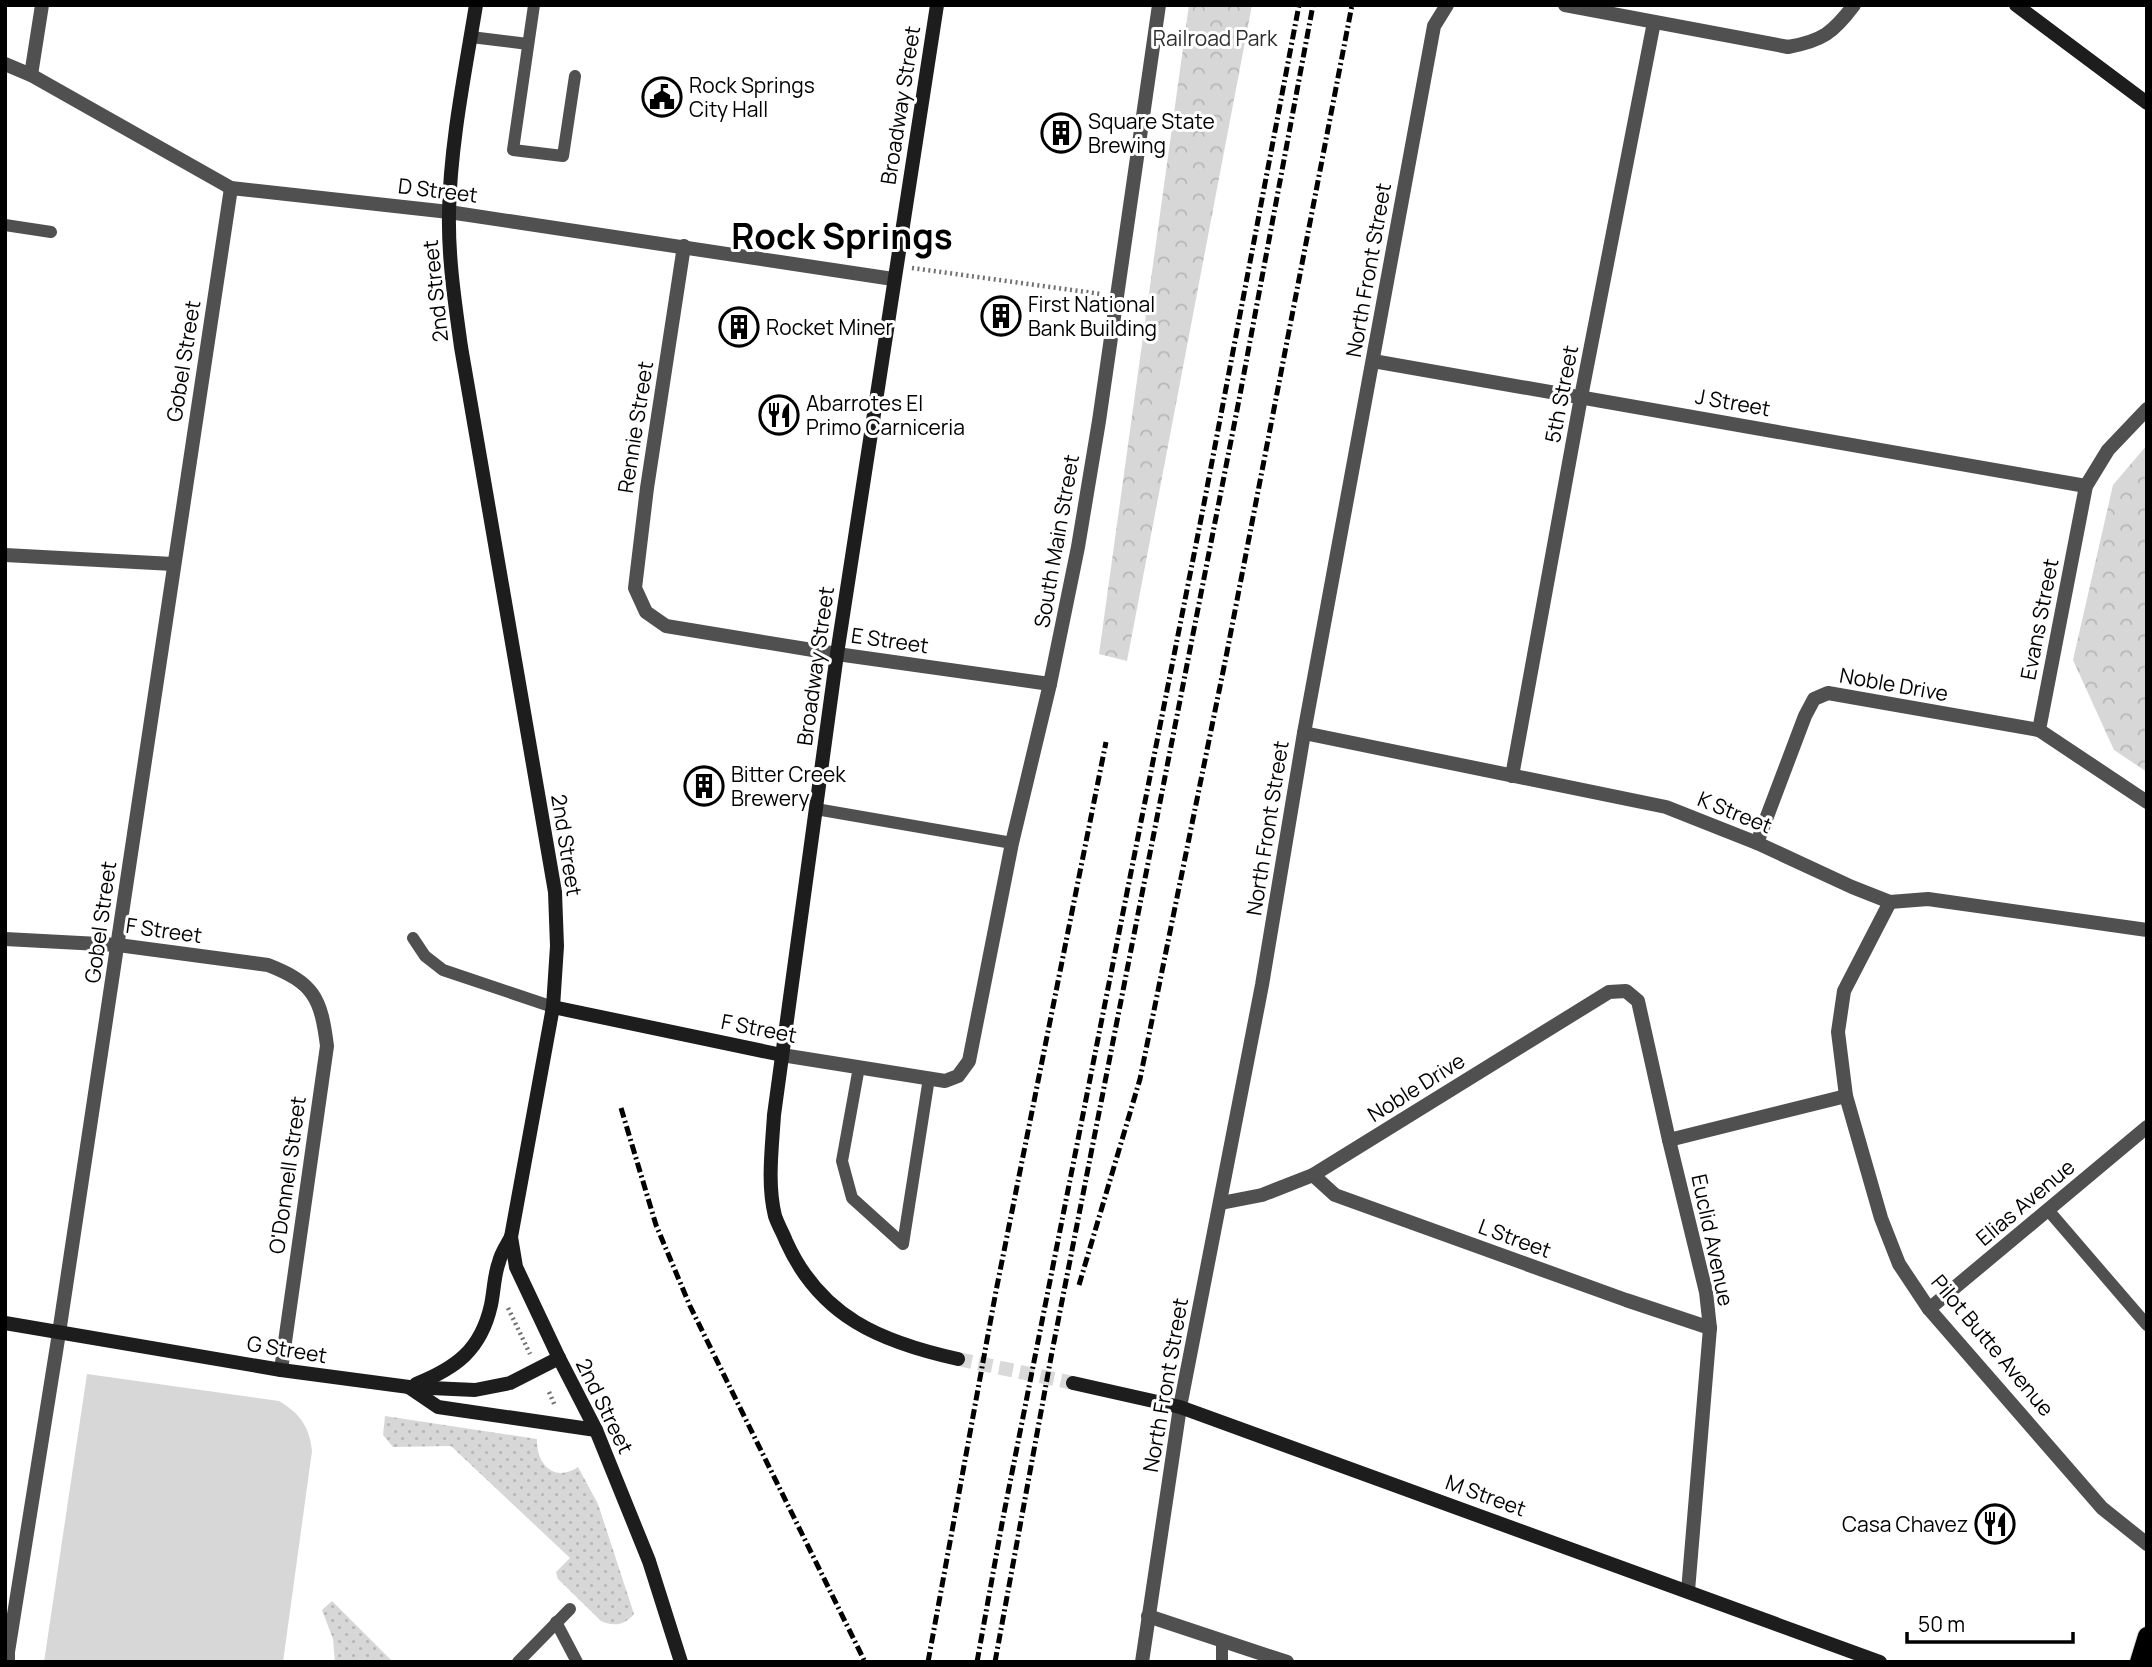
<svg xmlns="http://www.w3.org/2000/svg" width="2152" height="1667" font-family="Manrope,sans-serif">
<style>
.grass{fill:url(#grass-dots)}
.forest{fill:url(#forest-crowns)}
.pitch{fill:#d7d7d7}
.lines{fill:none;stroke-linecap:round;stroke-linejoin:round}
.secondary-tunnel{stroke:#d9d9d9;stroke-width:14;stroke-dasharray:14 7;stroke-linecap:butt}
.primary-casing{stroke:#dbdbdb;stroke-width:20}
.path{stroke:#727272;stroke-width:4.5;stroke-dasharray:2 3.5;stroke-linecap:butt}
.lane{stroke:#505050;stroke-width:12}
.street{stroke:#505050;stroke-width:14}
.secondary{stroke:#1d1d1d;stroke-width:14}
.primary{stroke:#000;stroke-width:18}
.rail{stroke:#000;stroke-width:5;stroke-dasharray:10 3.5 2 3.5;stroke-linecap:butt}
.labels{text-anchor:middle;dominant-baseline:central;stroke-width:6;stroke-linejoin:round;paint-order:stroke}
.park-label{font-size:21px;fill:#2e2e2e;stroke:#fff}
.poi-label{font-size:21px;fill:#000;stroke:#fff;text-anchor:start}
.street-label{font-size:21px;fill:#000;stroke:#fff}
.town-label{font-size:35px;font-weight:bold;fill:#000;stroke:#fff}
</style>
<defs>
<pattern id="grass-dots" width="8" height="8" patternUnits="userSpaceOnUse" patternTransform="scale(1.75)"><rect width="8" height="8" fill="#d7d7d7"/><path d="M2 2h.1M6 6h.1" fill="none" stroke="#b7b7b7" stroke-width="1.8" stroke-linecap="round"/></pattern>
<pattern id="forest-crowns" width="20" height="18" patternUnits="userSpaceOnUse" patternTransform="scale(1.75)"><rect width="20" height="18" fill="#d7d7d7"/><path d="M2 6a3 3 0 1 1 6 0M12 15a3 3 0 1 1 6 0" fill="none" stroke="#b7b7b7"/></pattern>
</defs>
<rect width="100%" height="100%" fill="#fff"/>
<g class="grass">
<path d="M 385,1416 L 537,1439 C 536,1464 554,1483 578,1467 L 598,1504 L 634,1614 C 625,1625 614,1627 601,1621 L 558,1579 L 556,1572 L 570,1558 L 451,1446 L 393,1447 L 383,1435 Z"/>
<path d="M 332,1601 L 393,1662 L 335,1662 L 333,1639 L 322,1610 Z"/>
</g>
<g class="forest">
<path d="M 1189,5 L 1252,5 L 1127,661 L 1099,654 Z"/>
<path d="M 2147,445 L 2147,772 L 2114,750 L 2073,660 L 2113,485 Z"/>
</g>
<path class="pitch" d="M 87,1374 L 279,1401 C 301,1414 309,1427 312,1451 L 283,1662 L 44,1662 Z"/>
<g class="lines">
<path class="secondary-tunnel" d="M 958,1359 L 1073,1383"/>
<g class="primary-casing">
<path id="primary" d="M 2139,1662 L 2147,1636"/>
</g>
<g class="path">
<path d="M 912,268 L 1101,294"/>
<path d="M 508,1308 L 530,1354"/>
<path d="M 549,1392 L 555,1406"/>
</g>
<g class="lane">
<path d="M 534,5 L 513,150 L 563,156 L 575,76"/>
<path d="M 471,37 L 528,44"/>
<path d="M 5,225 L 51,232"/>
<path d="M 816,809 L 1012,843"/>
<path d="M 413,938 L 425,956 L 443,970 L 553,1007"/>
<path d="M 859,1067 L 842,1161 L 852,1198 L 903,1244 L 929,1078"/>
<path d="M 2048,1210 L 2147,1325"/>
<path d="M 556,1622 L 577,1662"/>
<path d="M 518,1662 L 570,1609"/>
<path d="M 1222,1662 L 1222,1641"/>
</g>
<g class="street">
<path d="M 1565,5 L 1788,47 C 1822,41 1833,33 1854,5"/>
<path d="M 5,64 L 31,75 L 231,188 L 449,212 L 893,279"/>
<path d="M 31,75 L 42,5"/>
<path d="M 684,246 L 647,488 L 635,588 L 646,612 L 666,626 L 837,654 L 1050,684"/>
<path d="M 1373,361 L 2086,486"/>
<path d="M 2147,409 L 2108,450 L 2086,486 L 2039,730 L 2147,802"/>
<path d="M 5,555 L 173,564"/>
<path d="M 1304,733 L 1666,807 L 1757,843 L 1852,887 L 1890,902 L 1928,899 L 2147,930"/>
<path d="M 1512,776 L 1581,397 L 1654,22"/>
<path d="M 1757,843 L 1805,716 L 1814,699 L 1828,693 L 2039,730"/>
<path d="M 1890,902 L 1844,991 L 1838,1032 L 1846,1096 L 1881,1218 L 1899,1264 L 1929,1309 L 2102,1508 L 2147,1544"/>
<path d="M 5,939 L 118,945 L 268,965 C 314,983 321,998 327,1046 L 281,1370"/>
<path d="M 782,1055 L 945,1081 L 958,1076 L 969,1061 L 1012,843 L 1050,684 L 1078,547 L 1099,421 L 1159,5"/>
<path d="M 1669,1140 L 1846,1096"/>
<path d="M 1313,1175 L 1335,1195 L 1626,1300 L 1710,1328"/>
<path d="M 1221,1203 L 1262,1195 L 1313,1175 L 1609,992 L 1626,991 L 1638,1001 L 1669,1140 L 1706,1292 L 1710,1328 L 1688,1591"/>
<path d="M 1929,1309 L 2147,1127"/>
<path d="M 1148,1616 L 1287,1662"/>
<path d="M 8,1662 L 8,1652 L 59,1333 L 231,188"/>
<path d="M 1142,1662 L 1180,1407 L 1262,985 L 1304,733 L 1434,26 L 1447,5"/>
</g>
<g class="secondary">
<path d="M 476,5 C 465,72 450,146 449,213 C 448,258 455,303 461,347 L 555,892 L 557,946 L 553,1007 L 511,1237 L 516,1267 L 559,1358 L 596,1430 L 649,1561 L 681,1662"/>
<path d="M 937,5 L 837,654 L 774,1115 C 772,1148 767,1184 775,1216 C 778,1225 783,1233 786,1241 C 820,1317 881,1342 958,1359"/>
<path d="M 2016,5 L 2147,103"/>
<path d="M 553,1007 L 782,1055"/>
<path d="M 5,1323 L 281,1370 L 409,1387 L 475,1390 L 510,1383 L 559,1358"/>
<path d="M 1073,1383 L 1180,1407 L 1880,1662"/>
<path d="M 416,1384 C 456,1368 481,1350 491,1305 C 494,1291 494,1275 499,1262 C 501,1253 507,1245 511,1237"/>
<path d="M 410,1388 L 438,1407 L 596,1430"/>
</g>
<use href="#primary" class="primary"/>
<g class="rail">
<path d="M 621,1108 L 656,1225 L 690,1306 L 865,1662"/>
<path d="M 1079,1285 L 1140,1079 L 1227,652 L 1352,5"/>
<path d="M 928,1662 L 996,1291 L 1106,742"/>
<path d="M 977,1662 L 1003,1518 L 1202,514 L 1299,5"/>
<path d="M 995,1662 L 1052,1352 L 1239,400 L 1313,5"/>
</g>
</g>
<defs>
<g id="civic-ring" transform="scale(2.0125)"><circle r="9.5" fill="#fff" stroke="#000" stroke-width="1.5"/><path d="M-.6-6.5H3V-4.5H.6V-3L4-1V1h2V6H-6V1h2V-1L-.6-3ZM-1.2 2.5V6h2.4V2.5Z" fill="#000"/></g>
<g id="building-ring" transform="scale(2.0125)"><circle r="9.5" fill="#fff" stroke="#000" stroke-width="1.5"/><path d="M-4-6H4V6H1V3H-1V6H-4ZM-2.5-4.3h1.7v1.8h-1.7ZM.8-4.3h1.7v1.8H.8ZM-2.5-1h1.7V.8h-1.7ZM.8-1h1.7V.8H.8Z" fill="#000"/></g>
<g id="restaurant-ring" transform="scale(2.0125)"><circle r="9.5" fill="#fff" stroke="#000" stroke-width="1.5"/><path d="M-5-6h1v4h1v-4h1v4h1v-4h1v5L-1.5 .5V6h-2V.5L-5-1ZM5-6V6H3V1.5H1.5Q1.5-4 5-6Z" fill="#000"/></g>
</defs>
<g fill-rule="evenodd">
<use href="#civic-ring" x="662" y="97"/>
<use href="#building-ring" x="1061" y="133"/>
<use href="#building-ring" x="1001" y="316"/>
<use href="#building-ring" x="739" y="327"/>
<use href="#restaurant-ring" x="779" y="415"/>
<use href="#building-ring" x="704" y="786"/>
<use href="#restaurant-ring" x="1995" y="1524"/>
</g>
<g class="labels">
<g class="park-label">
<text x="1215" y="38">Railroad Park</text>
</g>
<g class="poi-label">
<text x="689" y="85">Rock Springs<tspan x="689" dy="24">City Hall</tspan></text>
<text x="1088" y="121">Square State<tspan x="1088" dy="24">Brewing</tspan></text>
<text x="1028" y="304">First National<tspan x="1028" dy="24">Bank Building</tspan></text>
<text x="766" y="327">Rocket Miner</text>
<text x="806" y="403">Abarrotes El<tspan x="806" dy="24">Primo Carniceria</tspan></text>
<text x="731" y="774">Bitter Creek<tspan x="731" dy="24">Brewery</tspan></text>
<text x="1968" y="1524" text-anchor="end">Casa Chavez</text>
</g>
<g class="street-label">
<text transform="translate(900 105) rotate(-81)">Broadway Street</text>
<text transform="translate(438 190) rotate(7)">D Street</text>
<text transform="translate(1368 270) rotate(-80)">North Front Street</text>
<text transform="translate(435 291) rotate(-96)">2nd Street</text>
<text transform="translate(183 361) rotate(-81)">Gobel Street</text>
<text transform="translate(1561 394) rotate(-79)">5th Street</text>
<text transform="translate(1733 402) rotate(10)">J Street</text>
<text transform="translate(635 427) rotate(-81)">Rennie Street</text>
<text transform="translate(1056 541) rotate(-80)">South Main Street</text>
<text transform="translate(2039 619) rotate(-79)">Evans Street</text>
<text transform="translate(890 640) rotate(8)">E Street</text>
<text transform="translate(815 666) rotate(-82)">Broadway Street</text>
<text transform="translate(1894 684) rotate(10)">Noble Drive</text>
<text transform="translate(1735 812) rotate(22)">K Street</text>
<text transform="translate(1267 828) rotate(-81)">North Front Street</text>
<text transform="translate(567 845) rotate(81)">2nd Street</text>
<text transform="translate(100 922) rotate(-82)">Gobel Street</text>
<text transform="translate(164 930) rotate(8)">F Street</text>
<text transform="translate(759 1028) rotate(11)">F Street</text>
<text transform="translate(1416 1087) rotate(-32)">Noble Drive</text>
<text transform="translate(287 1175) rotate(-82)">O'Donnell Street</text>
<text transform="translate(2025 1202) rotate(-40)">Elias Avenue</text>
<text transform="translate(1515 1238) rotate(20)">L Street</text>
<text transform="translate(1713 1240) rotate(78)">Euclid Avenue</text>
<text transform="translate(1993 1345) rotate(50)">Pilot Butte Avenue</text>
<text transform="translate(287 1349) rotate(9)">G Street</text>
<text transform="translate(1165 1385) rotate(-80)">North Front Street</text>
<text transform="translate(605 1406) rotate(64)">2nd Street</text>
<text transform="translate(1486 1495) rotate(20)">M Street</text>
</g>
<g class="town-label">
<text x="842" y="236">Rock Springs</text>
</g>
</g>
<rect width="2152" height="1667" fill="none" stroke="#000000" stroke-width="14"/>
<path d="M1907 1632v10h166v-10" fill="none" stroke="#000000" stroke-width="3.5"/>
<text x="1918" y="1632" font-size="21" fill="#000000" stroke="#ffffff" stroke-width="5" paint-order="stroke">50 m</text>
</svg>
